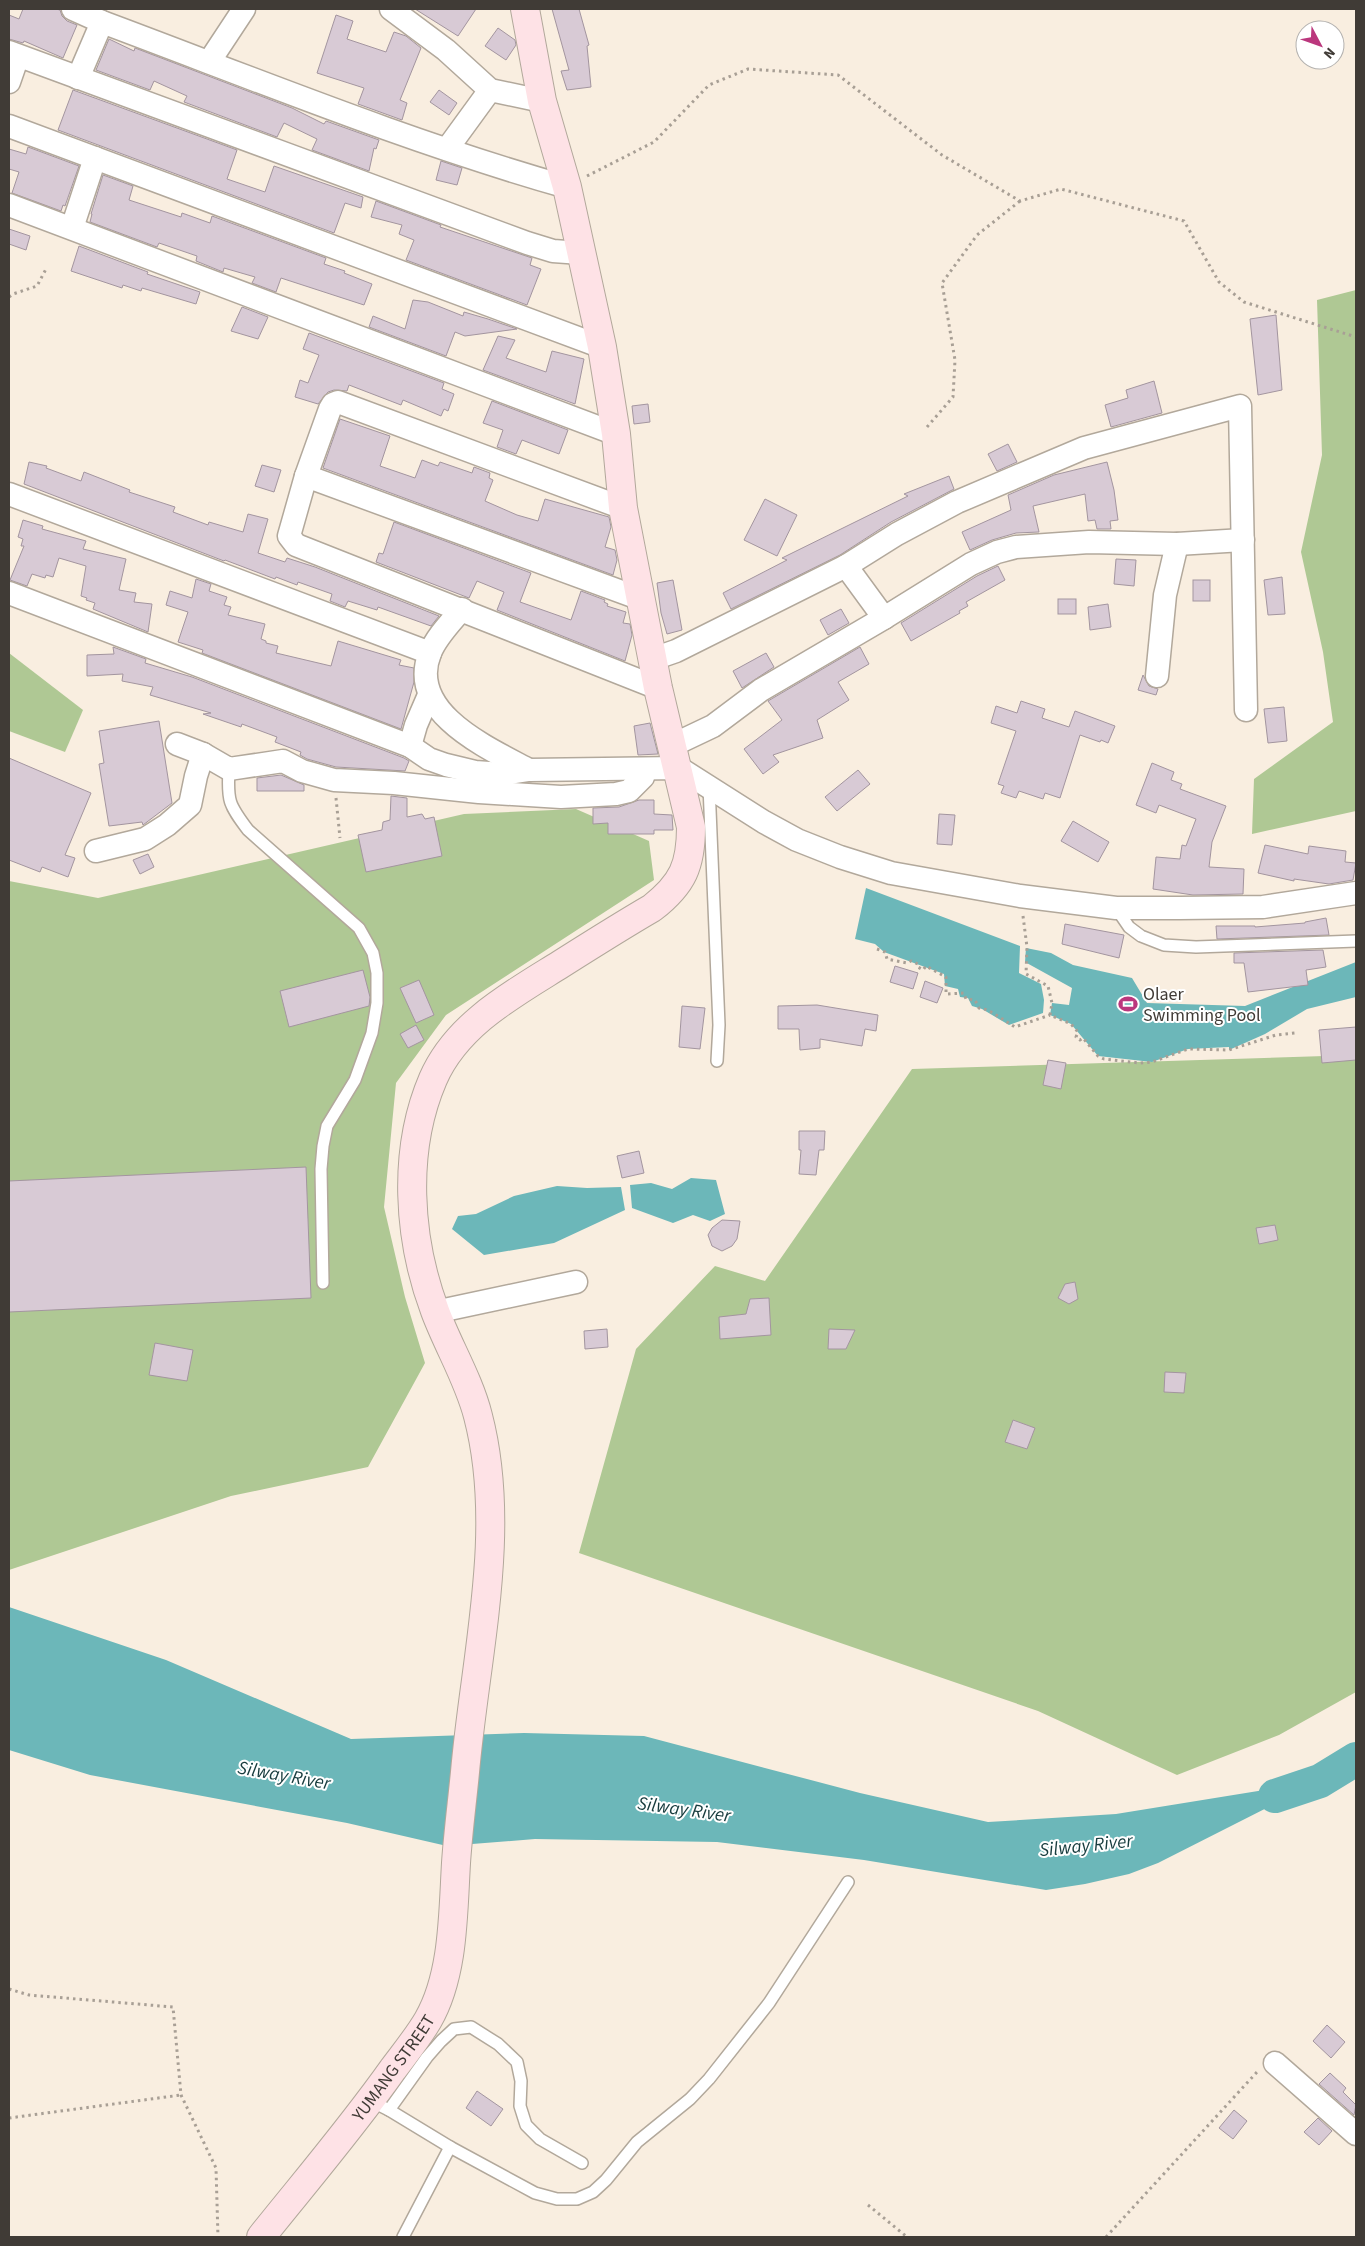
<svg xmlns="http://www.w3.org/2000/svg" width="1365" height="2246" font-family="'Source Sans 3',sans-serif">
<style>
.forest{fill:#afc894}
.water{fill:#6cb7b9}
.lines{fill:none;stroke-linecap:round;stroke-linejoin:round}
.river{stroke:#6cb7b9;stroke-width:34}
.building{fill:#d8cad5;stroke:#a3959f}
.lane-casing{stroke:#b2a89b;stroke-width:14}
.street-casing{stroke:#b2a89b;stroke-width:25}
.secondary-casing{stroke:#b2a89b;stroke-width:30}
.path{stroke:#a89f95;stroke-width:3;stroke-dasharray:2.5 4;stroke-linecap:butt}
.lane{stroke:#fff;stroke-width:11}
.street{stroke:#fff;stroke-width:22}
.secondary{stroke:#fee2e6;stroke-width:28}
.labels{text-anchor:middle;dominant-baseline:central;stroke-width:4;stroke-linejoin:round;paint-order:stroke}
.poi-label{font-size:18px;fill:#403b36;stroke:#fff;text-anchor:start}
.street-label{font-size:18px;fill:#403b36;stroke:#fff}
.water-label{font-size:19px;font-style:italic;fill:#173c3e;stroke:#fff}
</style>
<rect width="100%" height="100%" fill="#f9eee0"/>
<g class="forest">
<path d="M 1356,290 L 1356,811 L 1252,834 L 1254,779 L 1333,722 L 1323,652 L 1301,552 L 1322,455 L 1317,300 Z"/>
<path d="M 9,653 L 83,710 L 65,752 L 9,731 Z"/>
<path d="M 576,809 L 649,841 L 654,880 L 446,1015 L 396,1083 L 384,1207 L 405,1297 L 425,1363 L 368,1467 L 231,1496 L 9,1570 L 9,881 L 98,898 L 464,814 Z"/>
<path d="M 1356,1055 L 1356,1692 L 1279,1735 L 1177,1775 L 1038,1711 L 579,1553 L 636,1349 L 715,1266 L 765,1281 L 912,1069 Z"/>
</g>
<g class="water">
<path d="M 866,888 L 1020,946 L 1019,973 L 1041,984 L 1044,1000 L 1043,1013 L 1009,1025 L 982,1009 L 972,1006 L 968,998 L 960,997 L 958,989 L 945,986 L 944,974 L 884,952 L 875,944 L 855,939 Z"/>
<path d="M 1026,948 L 1051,953 L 1073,965 L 1132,978 L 1147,1003 L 1245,1006 L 1356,962 L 1356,997 L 1307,1009 L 1265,1034 L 1229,1050 L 1229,1047 L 1188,1049 L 1152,1062 L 1098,1056 L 1071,1024 L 1050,1015 L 1052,1003 L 1069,1005 L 1072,988 L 1025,962 Z"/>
<path d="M 691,1178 L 716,1180 L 725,1214 L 710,1221 L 693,1215 L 673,1223 L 632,1208 L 630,1185 L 651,1183 L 672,1189 Z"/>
<path d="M 557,1186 L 587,1188 L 621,1187 L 625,1210 L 554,1243 L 484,1255 L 452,1229 L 458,1216 L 476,1214 L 514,1196 Z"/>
<path d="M 9,1607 L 166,1660 L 351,1739 L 524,1733 L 644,1736 L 860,1793 L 988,1822 L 1116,1814 L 1320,1781 L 1158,1863 L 1129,1874 L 1085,1884 L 1046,1890 L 864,1860 L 717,1842 L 535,1839 L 447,1846 L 347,1823 L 90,1775 L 9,1750 Z"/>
</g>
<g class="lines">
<path class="river" d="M 1275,1796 L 1320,1781 L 1356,1759"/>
</g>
<g class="building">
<path d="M 23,9 L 56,9 L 60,10 L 62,16 L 67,21 L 77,25 L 63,58 L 24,41 L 23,43 L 9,39 L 9,15 L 19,19 Z"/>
<path d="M 415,9 L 476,9 L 458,36 Z"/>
<path d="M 552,9 L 579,9 L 589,45 L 587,46 L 591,87 L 567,90 L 561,71 L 569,70 Z"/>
<path d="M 336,15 L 353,21 L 347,39 L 386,52 L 394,32 L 406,36 L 421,48 L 400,100 L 407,103 L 402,120 L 358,104 L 364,88 L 317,73 Z"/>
<path d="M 498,28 L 515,40 L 516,45 L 506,60 L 485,46 Z"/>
<path d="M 109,39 L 134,51 L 135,48 L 292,108 L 324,124 L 326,121 L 379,140 L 376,149 L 374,148 L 369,171 L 312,150 L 317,139 L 284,123 L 277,137 L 184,102 L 187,96 L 154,81 L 150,90 L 96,70 Z"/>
<path d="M 73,90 L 237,150 L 227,179 L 265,192 L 274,166 L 363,197 L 361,208 L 345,203 L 334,233 L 58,130 Z"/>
<path d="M 439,90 L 457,103 L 449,115 L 430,102 Z"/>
<path d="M 28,147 L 79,166 L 65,206 L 63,205 L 61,211 L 12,193 L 19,172 L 9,169 L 9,149 L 26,154 Z"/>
<path d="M 441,161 L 462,168 L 457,185 L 436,180 Z"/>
<path d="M 103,175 L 133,186 L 129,200 L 181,217 L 182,213 L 210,223 L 212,216 L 326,258 L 324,264 L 345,271 L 344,273 L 372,284 L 364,305 L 281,278 L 276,292 L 252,283 L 255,277 L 224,268 L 223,272 L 196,261 L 197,256 L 159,243 L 157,247 L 90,222 L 92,214 L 91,214 Z"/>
<path d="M 376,201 L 441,225 L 440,227 L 532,258 L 530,265 L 541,269 L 527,305 L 406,260 L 414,240 L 399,234 L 402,225 L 371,217 Z"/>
<path d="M 9,229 L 30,236 L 26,250 L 9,244 Z"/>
<path d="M 79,246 L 148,272 L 147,274 L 200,292 L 196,304 L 142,288 L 141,291 L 123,285 L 122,288 L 71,271 Z"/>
<path d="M 413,300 L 428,302 L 463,316 L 464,312 L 488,319 L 517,329 L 465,336 L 455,332 L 446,356 L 369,327 L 373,316 L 405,329 Z"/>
<path d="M 242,307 L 268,317 L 258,339 L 231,331 Z"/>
<path d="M 1276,315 L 1282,390 L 1258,395 L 1250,319 Z"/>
<path d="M 309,333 L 444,383 L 442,389 L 454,394 L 448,411 L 444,409 L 441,416 L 403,400 L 401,405 L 349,385 L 347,391 L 334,390 L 328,392 L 318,404 L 295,397 L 300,380 L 308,383 L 319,355 L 303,349 Z"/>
<path d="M 498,336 L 515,340 L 506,358 L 546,372 L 552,351 L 584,359 L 575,404 L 483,370 Z"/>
<path d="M 1154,381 L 1162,413 L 1111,427 L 1105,405 L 1128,398 L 1126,390 Z"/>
<path d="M 492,401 L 568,430 L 559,454 L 522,440 L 516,454 L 497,447 L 503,430 L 483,423 Z"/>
<path d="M 648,404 L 650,422 L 634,424 L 632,406 Z"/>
<path d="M 340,419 L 390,436 L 380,466 L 415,478 L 422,460 L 438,466 L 440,462 L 472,473 L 474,467 L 490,473 L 489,478 L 493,480 L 485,501 L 517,515 L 538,521 L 545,499 L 609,517 L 611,527 L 605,547 L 615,550 L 617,560 L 613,575 L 323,468 Z"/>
<path d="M 1008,444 L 1017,462 L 997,471 L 988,454 Z"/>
<path d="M 29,462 L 47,466 L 46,468 L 81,481 L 84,472 L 130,490 L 129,492 L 175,507 L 173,512 L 208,525 L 209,522 L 243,532 L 248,514 L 268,519 L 258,553 L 285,562 L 287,558 L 315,567 L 439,616 L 431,626 L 378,607 L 377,610 L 348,601 L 345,607 L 330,601 L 332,594 L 298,582 L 297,585 L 276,577 L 275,579 L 225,560 L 224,561 L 24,484 Z"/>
<path d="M 1107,462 L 1114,490 L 1118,520 L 1110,521 L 1111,529 L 1097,529 L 1095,520 L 1088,521 L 1085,494 L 1033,506 L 1039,532 L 1016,533 L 992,540 L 970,550 L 962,532 L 1011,510 L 1008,495 L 1054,475 Z"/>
<path d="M 262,465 L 281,470 L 274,492 L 255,486 Z"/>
<path d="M 949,476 L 954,489 L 891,522 L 840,555 L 731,609 L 723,593 L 787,560 L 782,558 L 908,496 L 904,494 Z"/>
<path d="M 765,499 L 797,515 L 777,556 L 744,540 Z"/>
<path d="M 23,520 L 43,526 L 42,529 L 86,541 L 83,549 L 126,559 L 119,590 L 136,593 L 134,602 L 152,604 L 148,632 L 93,609 L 95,603 L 86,600 L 87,598 L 81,596 L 86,566 L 59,558 L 53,577 L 46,575 L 45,578 L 32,574 L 27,586 L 10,580 L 24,546 L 21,546 L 23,539 L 18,537 Z"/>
<path d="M 394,522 L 531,573 L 520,602 L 571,620 L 581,591 L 605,600 L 604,602 L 608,604 L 607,606 L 626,612 L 623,623 L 630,624 L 632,635 L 625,661 L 497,610 L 504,592 L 477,581 L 469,598 L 376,562 L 379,553 L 383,554 Z"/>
<path d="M 1116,559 L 1136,560 L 1134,586 L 1114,584 Z"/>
<path d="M 998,566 L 1005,580 L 966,602 L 968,606 L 959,611 L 960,613 L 911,641 L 901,623 L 977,576 Z"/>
<path d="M 1282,577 L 1285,614 L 1268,615 L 1264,580 Z"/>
<path d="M 196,579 L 211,584 L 209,591 L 227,597 L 224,605 L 231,607 L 228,615 L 265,624 L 261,639 L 266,641 L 266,643 L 278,646 L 276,653 L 331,666 L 338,641 L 401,660 L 399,665 L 414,668 L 414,682 L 401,729 L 202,653 L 203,650 L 178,642 L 188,612 L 166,605 L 170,591 L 192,598 Z"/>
<path d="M 673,580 L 682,630 L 667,634 L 661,613 L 657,583 Z"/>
<rect x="1193" y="580" width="17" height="21"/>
<rect x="1058" y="599" width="18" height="15"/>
<path d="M 1108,604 L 1111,627 L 1090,630 L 1088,607 Z"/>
<path d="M 841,609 L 849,623 L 828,635 L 820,620 Z"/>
<path d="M 113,647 L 146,659 L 145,663 L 192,677 L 404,758 L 409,761 L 405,771 L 336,767 L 307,759 L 300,755 L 301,752 L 275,742 L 277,737 L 242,724 L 241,727 L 203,714 L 211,713 L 150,695 L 153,687 L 122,681 L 123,674 L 87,676 L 87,655 L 114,654 Z"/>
<path d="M 860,647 L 869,664 L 838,682 L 849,700 L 817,720 L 823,738 L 773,755 L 779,762 L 763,774 L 744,749 L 782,720 L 768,701 Z"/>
<path d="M 766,653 L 774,667 L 742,688 L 733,671 Z"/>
<path d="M 1143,675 L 1149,686 L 1158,689 L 1156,695 L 1138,690 Z"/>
<path d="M 1021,701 L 1045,709 L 1042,718 L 1069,727 L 1075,711 L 1115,726 L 1108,743 L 1101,740 L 1100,742 L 1080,735 L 1060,798 L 1045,793 L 1043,799 L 1019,791 L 1016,798 L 1001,793 L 1004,786 L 998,784 L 1016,731 L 991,723 L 996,706 L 1017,713 Z"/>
<path d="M 1284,707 L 1287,741 L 1268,743 L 1264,709 Z"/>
<path d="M 159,721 L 172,803 L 143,825 L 142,822 L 109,826 L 99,764 L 104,763 L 99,731 Z"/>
<path d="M 650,723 L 658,754 L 638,755 L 634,726 Z"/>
<path d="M 9,758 L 91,793 L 65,855 L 75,858 L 68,877 L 42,867 L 40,872 L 9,860 Z"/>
<path d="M 1152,763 L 1174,772 L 1171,780 L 1182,784 L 1180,789 L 1226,806 L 1212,842 L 1209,867 L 1244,869 L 1243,894 L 1193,895 L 1153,889 L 1156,857 L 1180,859 L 1182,845 L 1186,846 L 1196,819 L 1159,805 L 1156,813 L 1136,805 Z"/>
<path d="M 858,770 L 870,784 L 837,811 L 825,797 Z"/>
<path d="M 281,775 L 304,785 L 304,791 L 257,791 L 257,778 Z"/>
<path d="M 391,796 L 407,798 L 407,817 L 422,814 L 425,819 L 434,817 L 442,856 L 366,872 L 358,835 L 382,830 L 383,822 L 390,820 Z"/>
<path d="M 639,800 L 654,800 L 654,814 L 672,815 L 673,830 L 654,830 L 654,834 L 608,834 L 608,823 L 593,824 L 593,808 L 619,807 Z"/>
<path d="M 939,814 L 955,815 L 952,845 L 937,844 Z"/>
<path d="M 1073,821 L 1109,842 L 1098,862 L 1061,841 Z"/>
<path d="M 1265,845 L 1308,854 L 1309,846 L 1346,851 L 1345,862 L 1356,863 L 1353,880 L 1329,884 L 1294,879 L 1294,881 L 1258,873 Z"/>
<path d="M 148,854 L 154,867 L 140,874 L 133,860 Z"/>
<path d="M 1326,918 L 1329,935 L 1217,939 L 1216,926 L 1255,926 L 1255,927 L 1305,923 L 1305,922 Z"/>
<path d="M 1065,924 L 1124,935 L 1119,958 L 1062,944 Z"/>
<path d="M 1323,950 L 1326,967 L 1306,970 L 1308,985 L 1248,992 L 1244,963 L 1234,963 L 1234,953 Z"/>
<path d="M 895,966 L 918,973 L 913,989 L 890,982 Z"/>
<path d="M 363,970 L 370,997 L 369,1006 L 289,1027 L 280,991 Z"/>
<path d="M 419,980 L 434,1015 L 416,1023 L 400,988 Z"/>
<path d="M 925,981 L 943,988 L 937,1003 L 920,997 Z"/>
<path d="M 817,1005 L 878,1015 L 876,1031 L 865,1029 L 862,1046 L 820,1039 L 820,1048 L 800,1050 L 799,1029 L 778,1029 L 778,1006 Z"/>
<path d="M 682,1006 L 705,1008 L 700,1049 L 679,1047 Z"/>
<path d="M 416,1025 L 424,1040 L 408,1048 L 400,1034 Z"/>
<path d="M 1356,1027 L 1356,1060 L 1322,1063 L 1319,1030 Z"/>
<path d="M 1048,1060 L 1066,1063 L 1061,1089 L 1043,1085 Z"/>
<path d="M 799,1131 L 825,1131 L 824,1150 L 819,1150 L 816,1175 L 799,1174 L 801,1150 L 799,1150 Z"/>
<path d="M 639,1151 L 644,1173 L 622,1178 L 617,1156 Z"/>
<path d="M 306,1167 L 311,1298 L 9,1312 L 9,1181 Z"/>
<path d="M 722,1220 L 740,1221 L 737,1239 L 732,1246 L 722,1251 L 712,1246 L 708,1235 L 712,1228 Z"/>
<path d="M 1275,1225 L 1278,1240 L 1259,1244 L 1256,1228 Z"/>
<path d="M 1075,1282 L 1078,1299 L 1069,1304 L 1058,1298 L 1065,1284 Z"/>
<path d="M 769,1298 L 771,1335 L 720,1339 L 719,1317 L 746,1314 L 750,1299 Z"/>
<path d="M 607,1329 L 608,1347 L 585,1349 L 584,1331 Z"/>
<path d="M 829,1329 L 855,1330 L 846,1349 L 828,1349 Z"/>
<path d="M 155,1343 L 193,1350 L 187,1381 L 149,1375 Z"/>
<path d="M 1165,1372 L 1186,1373 L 1184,1393 L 1164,1392 Z"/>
<path d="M 1013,1420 L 1035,1428 L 1027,1449 L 1005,1442 Z"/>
<path d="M 1327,2025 L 1345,2042 L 1331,2058 L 1313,2041 Z"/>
<path d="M 1330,2073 L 1346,2088 L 1343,2092 L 1356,2105 L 1354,2115 L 1319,2084 Z"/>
<path d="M 477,2091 L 503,2109 L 491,2126 L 466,2108 Z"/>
<path d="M 1234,2110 L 1247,2121 L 1233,2139 L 1219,2128 Z"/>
<path d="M 1318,2118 L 1332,2131 L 1319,2145 L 1304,2132 Z"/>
</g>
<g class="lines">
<g class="lane-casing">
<g id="lane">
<path d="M 229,769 C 227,801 229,805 248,830 L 359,928 L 373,953 L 377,973 L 377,1003 L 372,1033 L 355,1080 L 327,1126 L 323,1146 L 321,1169 L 323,1283"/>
<path d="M 709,786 L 719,1025 L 717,1061"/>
<path d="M 1116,908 L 1129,927 L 1141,936 L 1164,945 L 1196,947 L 1356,941"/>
<path d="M 371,2101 L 389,2110 L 450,2147 L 535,2193 L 557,2199 L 577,2199 L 593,2192 L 606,2180 L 637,2142 L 690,2099 L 709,2079 L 769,2003 L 848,1882"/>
<path d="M 389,2110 L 427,2057 L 441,2041 L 454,2029 L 471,2027 L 498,2044 L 517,2062 L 521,2081 L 520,2106 L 526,2125 L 540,2139 L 582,2163"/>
<path d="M 403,2237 L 450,2147"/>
</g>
</g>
<g class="street-casing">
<g id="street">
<path d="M 73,9 L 102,22 C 255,79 408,142 567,187"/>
<path d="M 391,9 L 446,50 L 490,90 L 542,101"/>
<path d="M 9,52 L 527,243 L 553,251 L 581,253"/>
<path d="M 209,62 L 244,9"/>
<path d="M 78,78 L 102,22"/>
<path d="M 9,82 L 18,56"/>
<path d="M 9,126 L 602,347"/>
<path d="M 447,149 L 490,90"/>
<path d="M 9,205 L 616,434"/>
<path d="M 72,228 L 95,158"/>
<path d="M 306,476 L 641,599"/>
<path d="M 9,494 L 430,653"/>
<path d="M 623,508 L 338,402 L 333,404 L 330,409 L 306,476 L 289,536 L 296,545 L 658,688"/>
<path d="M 846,566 L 884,618 L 971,564 L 997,552 L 1016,547 L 1089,542 L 1177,544 L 1243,540"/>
<path d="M 9,593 L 410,746 L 429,759 L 446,765 L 475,772 L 503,774 L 529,770 L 679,768 L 764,822 L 797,840 L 840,857 L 891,873 L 1020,896 L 1116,908 L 1180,908 L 1263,907 L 1356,893"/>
<path d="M 462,609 C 451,622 436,637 430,653 C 406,712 488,748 529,770"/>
<path d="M 653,659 L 676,651 L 846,566 L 897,534 L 957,502 L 1084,448 L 1240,406 L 1246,710"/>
<path d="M 1157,676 L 1165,595 L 1177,544"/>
<path d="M 177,744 L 203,754 L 229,769 L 283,761 L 302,771 L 334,780 L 394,783 L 479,792 L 561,797 L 616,794 L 629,791 L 643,777 L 645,769"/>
<path d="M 673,745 L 713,726 L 761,690 L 884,618"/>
<path d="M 410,746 L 416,725 L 429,695"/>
<path d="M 96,851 L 145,839 L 167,825 L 190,805 L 196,776 L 203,754"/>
<path d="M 435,1312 L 576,1282"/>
<path d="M 1275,2063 L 1356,2134"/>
</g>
</g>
<g class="secondary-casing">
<g id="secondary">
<path id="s1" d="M 261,2237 C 305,2182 352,2127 393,2069 C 405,2053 418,2037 428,2020 C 454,1975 453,1913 456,1863 C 458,1833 462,1803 465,1772 C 475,1657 508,1531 478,1416 C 469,1380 448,1346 435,1311 C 408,1239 402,1151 433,1079 C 457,1024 513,994 561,964 C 591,945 621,926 652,908 C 683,884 691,865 691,827 L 658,688 L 623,508 L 616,434 L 602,347 L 567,187 L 542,101 L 525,9"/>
</g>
</g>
<g class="path">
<path d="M 587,176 L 654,142 L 709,85 L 748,69 L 838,75 L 942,155 L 1020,201 L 1061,189 L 1184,221 L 1219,282 L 1244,302 L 1356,337"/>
<path d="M 9,297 L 13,294 L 37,286 L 46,269"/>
<path d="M 927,427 L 953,397 L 955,360 L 942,283 L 977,235 L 1020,201"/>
<path d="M 336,798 L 340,838"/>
<path d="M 1023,916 L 1027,947 L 1026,974 L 1048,986 L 1052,1003 L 1050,1015 L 1071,1024 L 1078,1032 L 1076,1037 L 1080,1040 L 1083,1038 L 1098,1056 L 1104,1059 L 1140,1063 L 1152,1062 L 1188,1049 L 1229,1050 L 1276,1035 L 1295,1033"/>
<path d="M 877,949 L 885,952 L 887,959 L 907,963 L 911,961 L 918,964 L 918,967 L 923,970 L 926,966 L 946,977 L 946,994 L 964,993 L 966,999 L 975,1000 L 979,1008 L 988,1010 L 1015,1027 L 1050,1015"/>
<path d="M 9,1989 L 29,1995 L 173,2007 L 181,2095 L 216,2168 L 218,2237"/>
<path d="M 9,2118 L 181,2095"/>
<path d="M 868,2205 L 907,2237"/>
<path d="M 1106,2237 L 1257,2072"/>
</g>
<use href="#lane" class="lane"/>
<use href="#street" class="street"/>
<use href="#secondary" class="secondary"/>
</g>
<defs>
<g id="stadium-bare" transform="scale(1.5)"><path d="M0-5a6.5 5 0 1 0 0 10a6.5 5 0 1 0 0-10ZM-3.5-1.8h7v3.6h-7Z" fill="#bb377d" stroke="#fff" stroke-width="2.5" paint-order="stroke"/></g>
</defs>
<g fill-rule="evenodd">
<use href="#stadium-bare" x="1128" y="1004"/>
</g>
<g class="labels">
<g class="poi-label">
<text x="1143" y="994">Olaer<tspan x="1143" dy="21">Swimming Pool</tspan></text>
</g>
<g class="street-label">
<text stroke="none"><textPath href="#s1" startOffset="215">YUMANG STREET</textPath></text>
</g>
<g class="water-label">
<text transform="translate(284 1776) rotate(10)">Silway River</text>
<text transform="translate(684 1810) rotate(8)">Silway River</text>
<text transform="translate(1086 1846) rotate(-6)">Silway River</text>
</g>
</g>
<rect width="1365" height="2246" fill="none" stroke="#403b36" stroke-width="20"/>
<g transform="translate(1320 45) rotate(131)"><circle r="24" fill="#ffffff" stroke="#b3b1af"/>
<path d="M0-4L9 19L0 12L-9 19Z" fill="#bb377d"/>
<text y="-8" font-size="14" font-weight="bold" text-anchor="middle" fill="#403b36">N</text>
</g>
</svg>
